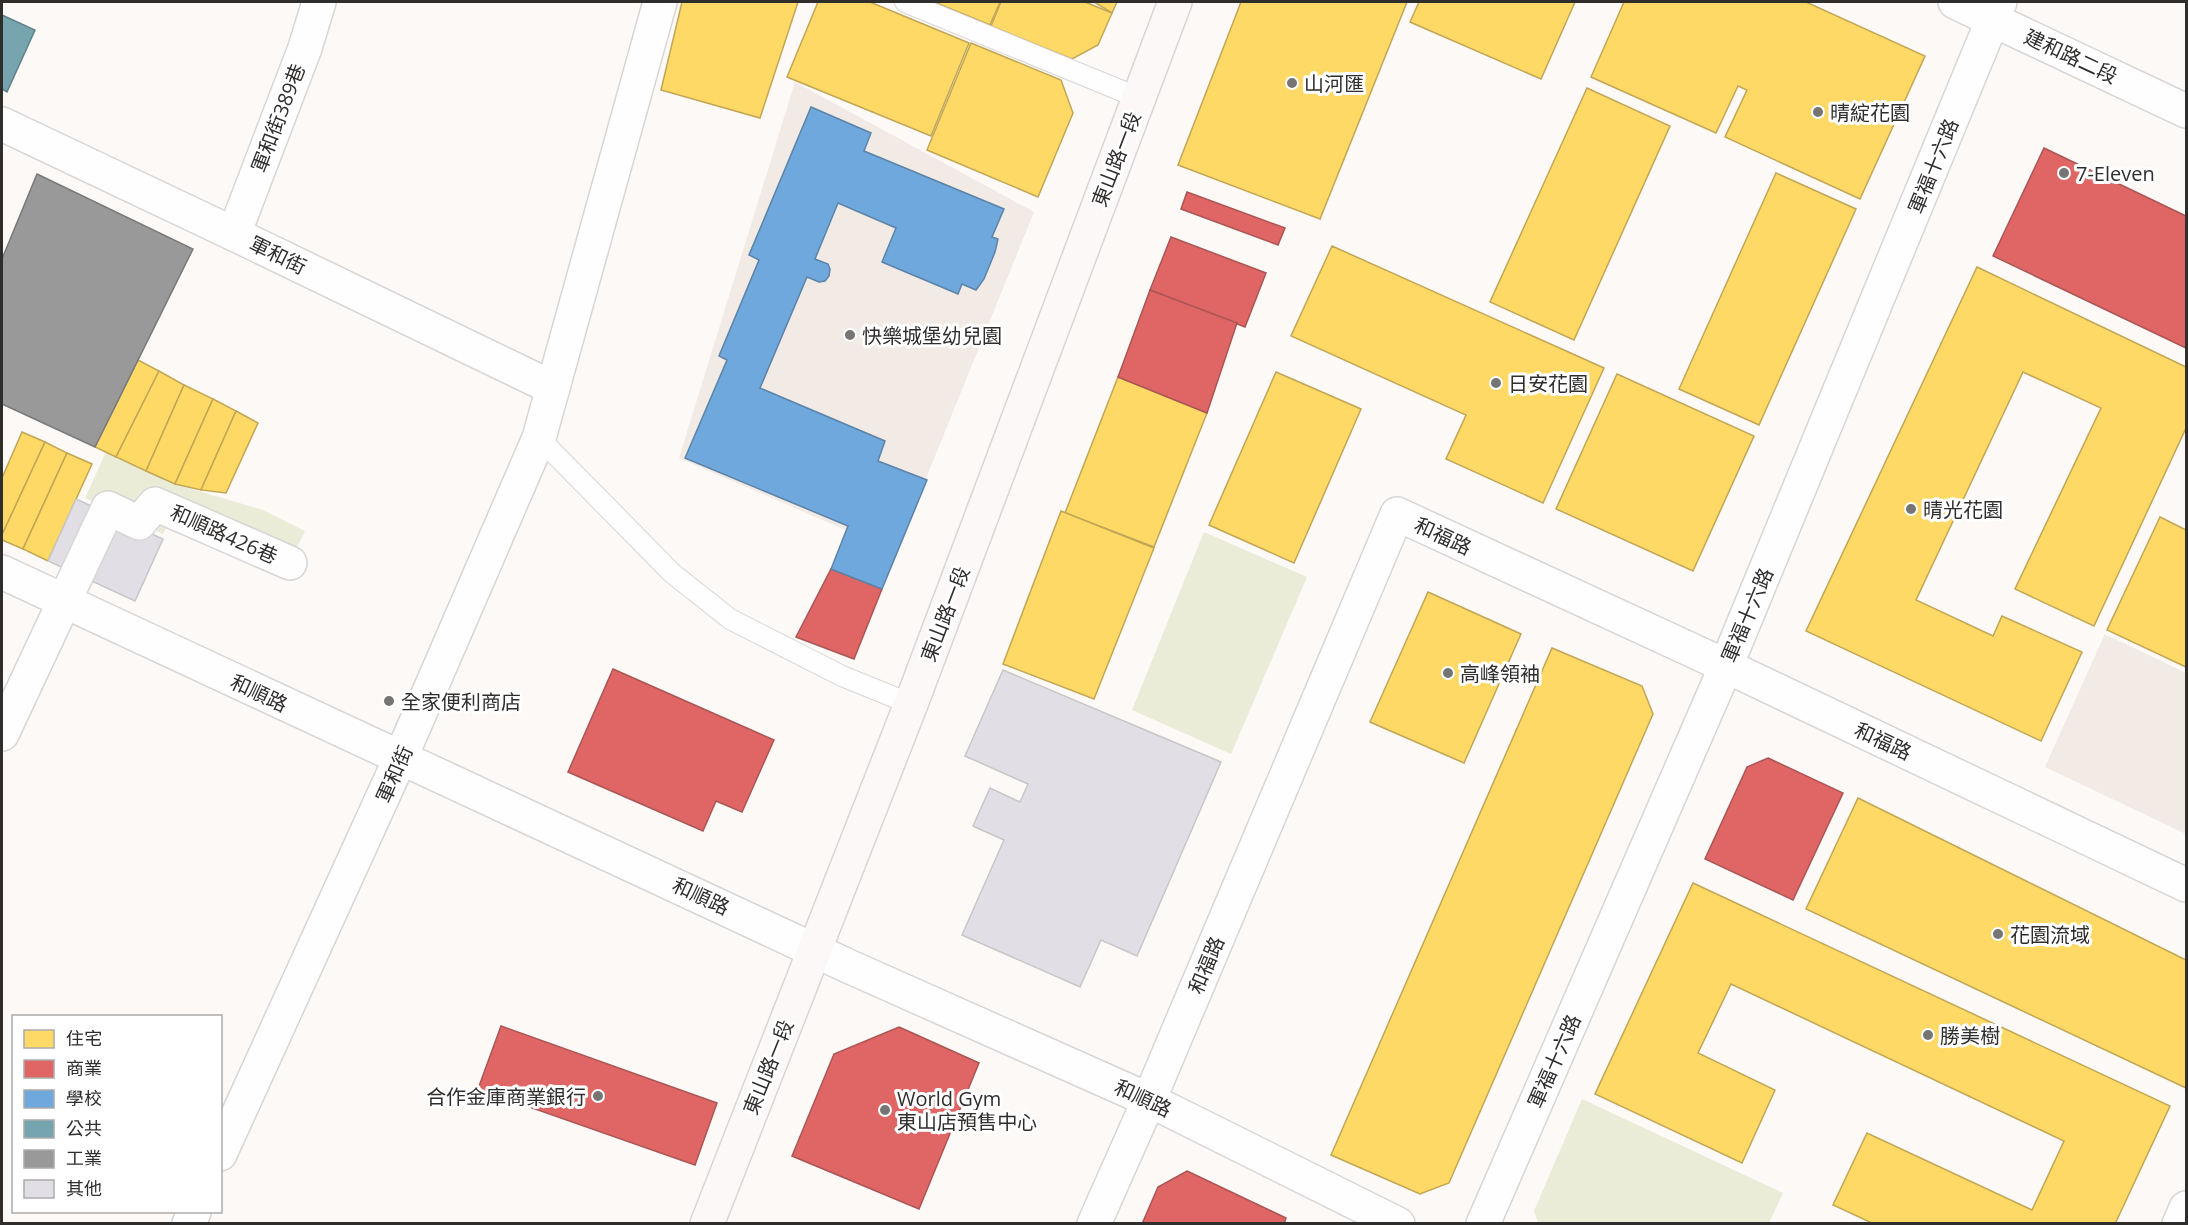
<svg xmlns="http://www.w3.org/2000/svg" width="2188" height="1225" font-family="'Open Sans','Noto Sans TC',sans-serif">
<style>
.built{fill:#f1eae5}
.green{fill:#eaecd8}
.homes{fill:#ffd966;stroke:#c1a655;stroke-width:1.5}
.shops{fill:#e06666;stroke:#ab5555;stroke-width:1.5}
.schools{fill:#6fa8dc;stroke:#5c83a8;stroke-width:1.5}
.public{fill:#76a5af;stroke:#618188;stroke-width:1.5}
.industry{fill:#999;stroke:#7a7979;stroke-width:1.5}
.building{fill:#e1dfe5;stroke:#c8c7c7;stroke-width:1.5}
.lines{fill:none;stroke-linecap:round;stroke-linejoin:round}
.service-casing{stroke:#d8d6d5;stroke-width:22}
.minor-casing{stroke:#d8d6d5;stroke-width:36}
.tertiary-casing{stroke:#d8d6d5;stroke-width:36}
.secondary-casing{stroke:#d8d6d5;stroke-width:36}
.service{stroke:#fffefe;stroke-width:20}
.minor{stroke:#fffefe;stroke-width:33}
.tertiary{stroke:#fffefe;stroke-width:33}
.secondary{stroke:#fbf8f7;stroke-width:33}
.poi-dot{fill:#777574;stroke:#fff;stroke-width:2}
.labels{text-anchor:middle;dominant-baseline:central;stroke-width:6;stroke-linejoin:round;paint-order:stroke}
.street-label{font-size:20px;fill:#302e2d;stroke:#fff}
.poi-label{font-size:20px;fill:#302e2d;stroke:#fff;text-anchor:start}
</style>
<rect width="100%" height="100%" fill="#fcf9f7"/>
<g class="built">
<path d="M 795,82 L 1034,212 L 914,508 L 848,531 L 679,458 Z"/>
<path d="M 2105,634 L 2186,673 L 2186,834 L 2045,767 Z"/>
</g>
<g class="green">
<path d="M 106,452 L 175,484 L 263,510 L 305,531 L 285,572 L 169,523 L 163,534 L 85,498 Z"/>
<path d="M 1204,532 L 1307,577 L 1231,754 L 1132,710 Z"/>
<path d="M 1582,1099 L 1783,1193 L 1769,1223 L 1538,1223 L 1534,1211 Z"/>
</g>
<g class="homes">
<path d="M 682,2 L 798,2 L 760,118 L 661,90 Z"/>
<path d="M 818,2 L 870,2 L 969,43 L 931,136 L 787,77 Z"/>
<path d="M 934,2 L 1000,2 L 990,25 Z"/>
<path d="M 1001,2 L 1085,2 L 1112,13 L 1098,45 L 1072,59 L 991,26 Z"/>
<path d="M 1094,2 L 1117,2 L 1112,13 Z"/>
<path d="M 1241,2 L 1407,2 L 1320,219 L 1178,165 Z"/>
<path d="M 1419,2 L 1575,2 L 1541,79 L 1410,22 Z"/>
<path d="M 1624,2 L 1806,2 L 1925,56 L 1860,199 L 1725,137 L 1747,90 L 1738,86 L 1716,133 L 1591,77 Z"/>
<path d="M 971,43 L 1061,80 L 1073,113 L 1038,197 L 927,150 Z"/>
<path d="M 1587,88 L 1670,126 L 1574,340 L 1490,302 Z"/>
<path d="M 1776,173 L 1856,209 L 1759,425 L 1679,389 Z"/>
<path d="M 1332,246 L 1604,368 L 1543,503 L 1446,459 L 1466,415 L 1291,336 Z"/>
<path d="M 1977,267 L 2186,367 L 2186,428 L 2094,626 L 2015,589 L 2101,408 L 2023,372 L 1916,600 L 1993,636 L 2002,616 L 2082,652 L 2041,741 L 1806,631 Z"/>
<path d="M 138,360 L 159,371 L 116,457 L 95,447 Z"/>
<path d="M 159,371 L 184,385 L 146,471 L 116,457 Z"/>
<path d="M 1276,372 L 1361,409 L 1294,563 L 1209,525 Z"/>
<path d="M 1617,374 L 1754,436 L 1693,571 L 1556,509 Z"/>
<path d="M 1118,377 L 1207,413 L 1154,547 L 1065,513 Z"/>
<path d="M 184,385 L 213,399 L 175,484 L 146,471 Z"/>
<path d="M 213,399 L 236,411 L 201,490 L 175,484 Z"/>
<path d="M 236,411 L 258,423 L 226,493 L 201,490 Z"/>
<path d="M 22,432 L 45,442 L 2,535 L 2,478 Z"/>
<path d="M 45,442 L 67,453 L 23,549 L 2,540 L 2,535 Z"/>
<path d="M 67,453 L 92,464 L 48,561 L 23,549 Z"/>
<path d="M 1061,511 L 1154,548 L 1094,699 L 1003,664 Z"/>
<path d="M 2160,517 L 2186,530 L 2186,667 L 2107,630 Z"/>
<path d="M 1428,592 L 1521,634 L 1464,763 L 1370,722 Z"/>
<path d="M 1552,648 L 1642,686 L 1653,714 L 1449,1183 L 1420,1194 L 1331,1155 Z"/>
<path d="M 1858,798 L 2186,960 L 2186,1088 L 1806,909 Z"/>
<path d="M 1693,883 L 2170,1106 L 2115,1224 L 1874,1224 L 1833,1205 L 1867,1133 L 2032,1210 L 2064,1141 L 1731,984 L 1698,1053 L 1775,1090 L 1742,1163 L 1595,1094 Z"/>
</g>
<g class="shops">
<path d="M 2044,148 L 2186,216 L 2186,348 L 1993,256 Z"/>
<path d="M 1187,192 L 1285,228 L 1278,245 L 1181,209 Z"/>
<path d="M 1171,237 L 1266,273 L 1245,327 L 1150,290 Z"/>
<path d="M 1150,290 L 1237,323 L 1207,413 L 1118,377 Z"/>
<path d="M 831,569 L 882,589 L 854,659 L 796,637 Z"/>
<path d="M 613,669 L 774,740 L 742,812 L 716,801 L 703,831 L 568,772 Z"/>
<path d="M 1768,758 L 1843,793 L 1793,900 L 1705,859 L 1747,767 Z"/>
<path d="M 501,1026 L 717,1103 L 695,1165 L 478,1089 Z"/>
<path d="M 899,1027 L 979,1063 L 919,1209 L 792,1156 L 834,1054 Z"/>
<path d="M 1187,1171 L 1286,1218 L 1284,1224 L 1142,1224 L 1158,1187 Z"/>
</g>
<path class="schools" d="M 811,107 L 871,133 L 864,151 L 1004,209 L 992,237 L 998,239 L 995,252 L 984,279 L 976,290 L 962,284 L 958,294 L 882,262 L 896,228 L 838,203 L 815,259 L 828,264 L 830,269 L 829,276 L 825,281 L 819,282 L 807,277 L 760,388 L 885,441 L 878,461 L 927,480 L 882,589 L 831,569 L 848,526 L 685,458 L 727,360 L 719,356 L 759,260 L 749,255 Z"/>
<path class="public" d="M 2,15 L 35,30 L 7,92 L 2,89 Z"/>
<path class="industry" d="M 37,174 L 193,249 L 95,447 L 2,404 L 2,259 Z"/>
<g class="building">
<path d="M 76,499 L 163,539 L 135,601 L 48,561 Z"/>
<path d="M 1003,670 L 1221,762 L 1137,956 L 1101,940 L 1080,987 L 962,935 L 1004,840 L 973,826 L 990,788 L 1020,802 L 1028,784 L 965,756 Z"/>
</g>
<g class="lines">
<g class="service-casing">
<g id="service">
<path d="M 905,2 L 1139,98"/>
<path d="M 539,438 L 672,573 L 730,619 L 842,676 L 911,704"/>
</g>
</g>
<g class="minor-casing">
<g id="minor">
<path d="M 2,124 L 234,234 L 553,388"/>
<path d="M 234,234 L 305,48 L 319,2"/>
<path d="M 104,517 L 108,508 L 139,523 L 155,504 L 290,563"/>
<path d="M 2,572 L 848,966 L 1149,1100 L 1398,1224"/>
<path d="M 2,734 L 101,523"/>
<path d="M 220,1154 L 400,759 L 539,438 L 660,2"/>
<path d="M 189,1224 L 194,1212"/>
<path d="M 1094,1224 L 1149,1100 L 1397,514 L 1726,666 L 2186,885"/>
<path d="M 1483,1224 L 1726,666 L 2000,2"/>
<path d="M 2179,1224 L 2186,1208"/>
</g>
</g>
<g class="tertiary-casing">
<path id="tertiary" d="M 1955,2 L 2186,111"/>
</g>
<g class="secondary-casing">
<path id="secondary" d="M 707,1224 L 911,704 L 1175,2"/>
</g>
<use href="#service" class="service"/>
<use href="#minor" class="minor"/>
<use href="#tertiary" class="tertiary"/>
<use href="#secondary" class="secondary"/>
</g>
<g class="poi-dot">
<circle cx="1292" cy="83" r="6"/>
<circle cx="1818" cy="112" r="6"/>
<circle cx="2064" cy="173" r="6"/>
<circle cx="850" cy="335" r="6"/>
<circle cx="1496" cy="383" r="6"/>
<circle cx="1911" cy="509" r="6"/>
<circle cx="1448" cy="673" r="6"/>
<circle cx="389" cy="701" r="6"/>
<circle cx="1998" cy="934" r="6"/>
<circle cx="1928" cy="1035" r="6"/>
<circle cx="598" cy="1096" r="6"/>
<circle cx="885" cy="1110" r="6"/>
</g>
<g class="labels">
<g class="street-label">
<text transform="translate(2071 56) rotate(25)">建和路二段</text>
<text transform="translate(278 118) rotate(-69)">軍和街389巷</text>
<text transform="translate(1116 159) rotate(-69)">東山路一段</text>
<text transform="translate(1933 166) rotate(-68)">軍福十六路</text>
<text transform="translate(278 255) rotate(26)">軍和街</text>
<text transform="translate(224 534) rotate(24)">和順路426巷</text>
<text transform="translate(1443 536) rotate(25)">和福路</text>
<text transform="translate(945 614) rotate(-69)">東山路一段</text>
<text transform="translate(1747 615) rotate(-67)">軍福十六路</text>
<text transform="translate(259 693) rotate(25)">和順路</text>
<text transform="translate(1883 741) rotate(25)">和福路</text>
<text transform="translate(394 774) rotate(-66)">軍和街</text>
<text transform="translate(701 896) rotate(25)">和順路</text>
<text transform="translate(1206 965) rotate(-67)">和福路</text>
<text transform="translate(1554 1061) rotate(-66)">軍福十六路</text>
<text transform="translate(768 1067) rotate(-68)">東山路一段</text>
<text transform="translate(1143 1098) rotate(25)">和順路</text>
</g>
<g class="poi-label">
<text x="1304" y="83">山河匯</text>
<text x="1830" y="112">晴綻花園</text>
<text x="2076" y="173">7-Eleven</text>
<text x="862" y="335">快樂城堡幼兒園</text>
<text x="1508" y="383">日安花園</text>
<text x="1923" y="509">晴光花園</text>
<text x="1460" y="673">高峰領袖</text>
<text x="401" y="701">全家便利商店</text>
<text x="2010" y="934">花園流域</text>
<text x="1940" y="1035">勝美樹</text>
<text x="586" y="1096" text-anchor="end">合作金庫商業銀行</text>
<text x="897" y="1098">World Gym<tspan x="897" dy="23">東山店預售中心</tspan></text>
</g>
</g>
<rect width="2188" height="1225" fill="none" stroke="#302e2d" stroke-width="6"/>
<rect x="12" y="1015" width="210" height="198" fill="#ffffff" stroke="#acabab" stroke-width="1.5"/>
<rect x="24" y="1030" width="30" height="18" fill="#ffd966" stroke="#acabab" stroke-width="1.5"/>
<text x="66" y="1045" font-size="18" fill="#302e2d">住宅</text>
<rect x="24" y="1060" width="30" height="18" fill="#e06666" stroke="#acabab" stroke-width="1.5"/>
<text x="66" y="1075" font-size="18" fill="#302e2d">商業</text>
<rect x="24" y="1090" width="30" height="18" fill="#6fa8dc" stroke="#acabab" stroke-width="1.5"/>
<text x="66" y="1105" font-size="18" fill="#302e2d">學校</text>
<rect x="24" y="1120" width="30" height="18" fill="#76a5af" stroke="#acabab" stroke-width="1.5"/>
<text x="66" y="1135" font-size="18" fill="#302e2d">公共</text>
<rect x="24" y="1150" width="30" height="18" fill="#999999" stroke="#acabab" stroke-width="1.5"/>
<text x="66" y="1165" font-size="18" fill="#302e2d">工業</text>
<rect x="24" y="1180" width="30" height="18" fill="#e1dfe5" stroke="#acabab" stroke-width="1.5"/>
<text x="66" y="1195" font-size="18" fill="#302e2d">其他</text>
</svg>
